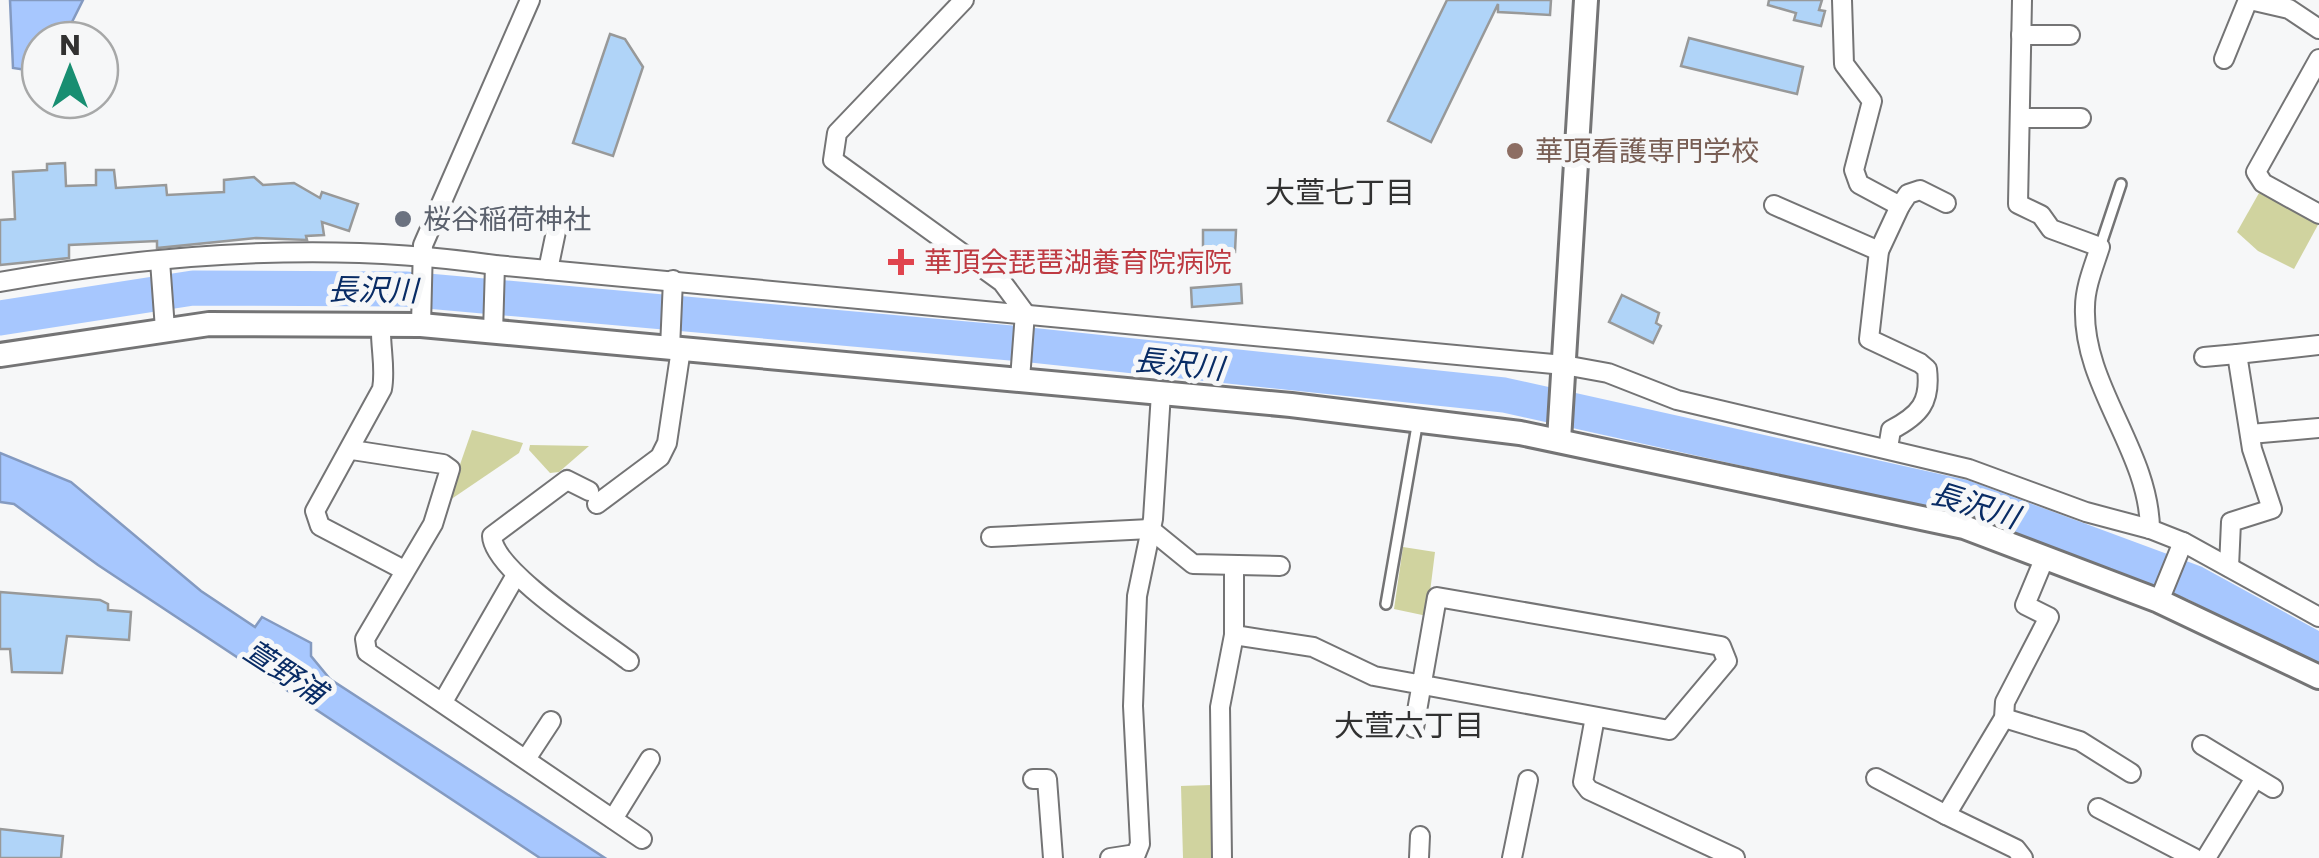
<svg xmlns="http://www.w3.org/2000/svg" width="2319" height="858" font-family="Poppins,'Noto Sans JP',sans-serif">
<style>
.green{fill:#d0d39f}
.water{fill:#a7c7fe;stroke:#849ac0;stroke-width:2.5}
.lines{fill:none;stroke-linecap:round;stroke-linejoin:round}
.river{stroke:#a7c7fe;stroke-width:35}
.building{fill:#b0d4f8;stroke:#989999;stroke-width:2.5}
.service-casing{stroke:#747475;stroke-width:14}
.minor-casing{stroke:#747475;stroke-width:22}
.tertiary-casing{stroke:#747475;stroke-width:28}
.service{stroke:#fff;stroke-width:9}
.minor{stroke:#fff;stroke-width:18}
.tertiary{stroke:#fff;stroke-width:22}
.education-dot{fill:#8d6e63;stroke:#f6f7f8;stroke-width:4}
.worship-dot{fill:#6b7280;stroke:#f6f7f8;stroke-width:4}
.health-dot{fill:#e0444e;stroke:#f6f7f8;stroke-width:4}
.labels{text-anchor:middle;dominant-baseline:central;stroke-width:10;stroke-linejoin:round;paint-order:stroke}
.education-label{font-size:28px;fill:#785e54;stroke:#f6f7f8;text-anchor:start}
.worship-label{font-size:28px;fill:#5b616d;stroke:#f6f7f8;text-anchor:start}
.health-label{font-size:28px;fill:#be3a42;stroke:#f6f7f8;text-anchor:start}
.neighbourhood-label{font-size:30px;fill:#313131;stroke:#f6f7f8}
.water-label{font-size:30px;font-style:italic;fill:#092c65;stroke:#f6f7f8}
</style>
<rect width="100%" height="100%" fill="#f6f7f8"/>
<g class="green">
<path d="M 2259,193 L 2319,223 L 2294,269 L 2258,251 L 2237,232 Z"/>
<path d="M 472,430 L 523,443 L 519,453 L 447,502 Z"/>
<path d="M 530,445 L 589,446 L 559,472 L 550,473 L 529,450 Z"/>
<path d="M 1403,547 L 1435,552 L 1427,616 L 1394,609 Z"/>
<path d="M 1212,785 L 1214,858 L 1183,858 L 1181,786 Z"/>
</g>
<g class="water">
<path d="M 10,0 L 83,0 L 63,40 L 40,40 L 40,72 L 13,68 Z"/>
<path d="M 0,453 L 71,482 L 201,591 L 255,627 L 262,617 L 311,643 L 311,656 L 330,679 L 605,858 L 540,858 L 98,565 L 14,504 L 0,502 Z"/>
</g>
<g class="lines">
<path class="river" d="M 0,318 L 193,288 L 405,289 L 1011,343 L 1504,395 L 1963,497 L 2195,583 L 2319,651"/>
</g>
<g class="building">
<path d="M 1447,0 L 1551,0 L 1550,15 L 1498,12 L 1498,4 L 1431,142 L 1388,121 Z"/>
<path d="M 1769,0 L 1822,0 L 1819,10 L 1825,11 L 1821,26 L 1794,20 L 1796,13 L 1768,5 Z"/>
<path d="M 610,34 L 625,39 L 643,67 L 613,156 L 573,143 Z"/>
<path d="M 1689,38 L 1803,67 L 1797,94 L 1681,66 Z"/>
<path d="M 65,163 L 66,186 L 96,185 L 96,170 L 114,170 L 116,188 L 166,185 L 167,195 L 224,192 L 224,180 L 254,177 L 263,185 L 294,183 L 320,198 L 322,192 L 358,204 L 349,231 L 322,222 L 324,235 L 306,236 L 307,240 L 256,238 L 157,248 L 157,241 L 69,245 L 69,258 L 0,265 L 0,220 L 15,219 L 13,172 L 47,170 L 47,164 Z"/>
<path d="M 1203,230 L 1236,230 L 1235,252 L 1203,252 Z"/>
<path d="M 1241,284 L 1242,303 L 1192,307 L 1191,288 Z"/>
<path d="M 1622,295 L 1659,313 L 1656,323 L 1661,326 L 1653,343 L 1609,322 Z"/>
<path d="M 0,592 L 100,600 L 108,604 L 108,610 L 131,612 L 129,640 L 67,636 L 62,673 L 12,672 L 10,649 L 0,649 Z"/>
<path d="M 0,829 L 63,836 L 61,858 L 0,858 Z"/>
</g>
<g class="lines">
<g class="service-casing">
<g id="service">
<path d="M 2100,247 L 2121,184"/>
<path d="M 1386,604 L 1418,420"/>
</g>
</g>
<g class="minor-casing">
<g id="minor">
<path d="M 964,0 L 837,133 L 833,160 L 1002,282 L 1025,313 L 1020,379"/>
<path d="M 1842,0 L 1844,64 L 1872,101 L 1854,170 L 1859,184 L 1900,206 L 1879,251 L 1869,339 L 1920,363 L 1927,369 C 1931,402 1920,415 1891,430 L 1888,448"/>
<path d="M 2022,0 L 2018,204 L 2041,215 L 2051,229 L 2100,247 C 2094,266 2085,287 2085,307 C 2082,386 2149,450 2150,529"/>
<path d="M 2250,0 L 2289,9 L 2319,29"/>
<path d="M 2021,35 L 2070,35"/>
<path d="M 2224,59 L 2248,0"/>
<path d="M 2319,59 L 2256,172 L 2263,183 L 2319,214"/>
<path d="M 2020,118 L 2081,118"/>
<path d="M 1774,205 L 1879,251"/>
<path d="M 1900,206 L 1908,194 L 1920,190 L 1946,203"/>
<path d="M 160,261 L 165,329"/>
<path d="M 548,270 L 559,217"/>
<path d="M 0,282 C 162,253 332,241 495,265 L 1564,365 L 1608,373 L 1677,400 L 1969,469 L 2086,512 L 2150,529 L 2183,542 L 2319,617"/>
<path d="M 381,325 C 380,347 386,368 382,389 L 315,511 L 320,526 L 404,570"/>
<path d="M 421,325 L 423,245 L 530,0"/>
<path d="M 493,333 L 495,265"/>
<path d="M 670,348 L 673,280"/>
<path d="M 2204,357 L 2237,354"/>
<path d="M 2250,434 L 2319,428"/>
<path d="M 352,450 L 443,464 L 450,469 L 433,524 L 365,639 L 367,652 L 642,839"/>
<path d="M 589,491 L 567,480 L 492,536 C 493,571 599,638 629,661"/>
<path d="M 597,504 L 660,457 L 667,443 L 681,349"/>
<path d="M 991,537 L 1150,529 L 1193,564 L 1280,566"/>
<path d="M 2229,567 L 2231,522 L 2272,509 L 2252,449 L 2237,354 L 2319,345"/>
<path d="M 2159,601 L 2183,542"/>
<path d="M 1234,635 L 1313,647 L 1374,676 L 1669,730 L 1727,661 L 1721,646 L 1437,597 L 1414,728"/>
<path d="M 444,700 L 516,575"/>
<path d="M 1595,717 L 1583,782 L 1589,790 L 1735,858"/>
<path d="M 2004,718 L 2080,741 L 2131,773"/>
<path d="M 2202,745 L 2273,788"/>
<path d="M 526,759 L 551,721"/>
<path d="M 1876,778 L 1946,815"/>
<path d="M 1033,779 L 1047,779 L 1053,858"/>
<path d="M 2098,808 L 2194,858"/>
<path d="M 613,819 L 650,759"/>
<path d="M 1110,858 L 1136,854 L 1140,844 L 1133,706 L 1137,596 L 1153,519 L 1161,393"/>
<path d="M 1222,858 L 1220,707 L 1234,635 L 1234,566"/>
<path d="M 1419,858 L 1420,836"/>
<path d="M 1512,858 L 1528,780"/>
<path d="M 2023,858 L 2016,849 L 1946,815 L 2004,718 L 2005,702 L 2049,617 L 2025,605 L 2045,557"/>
<path d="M 2206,858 L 2255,778"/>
</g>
</g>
<g class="tertiary-casing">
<g id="tertiary">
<path d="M 0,355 L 209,324 L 421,325 L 1291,405 L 1520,433 L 1964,527 L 2159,601 L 2319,677"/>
<path d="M 1559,440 L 1586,0"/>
</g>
</g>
<use href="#service" class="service"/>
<use href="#minor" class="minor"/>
<use href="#tertiary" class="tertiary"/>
</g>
<circle class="education-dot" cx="1515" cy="151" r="10"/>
<circle class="worship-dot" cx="403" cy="219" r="10"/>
<path class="health-dot" d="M896 247h10v10h10v10h-10v10h-10v-10h-10v-10h10z"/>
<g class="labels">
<g class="education-label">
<text x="1535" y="151">華頂看護専門学校</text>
</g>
<g class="worship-label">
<text x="423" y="219">桜谷稲荷神社</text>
</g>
<g class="health-label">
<text x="924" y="262">華頂会琵琶湖養育院病院</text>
</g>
<g class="neighbourhood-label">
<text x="1340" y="192">大萱七丁目</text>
<text x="1409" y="725">大萱六丁目</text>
</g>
<g class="water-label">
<text transform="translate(373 290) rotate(1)">長沢川</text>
<text transform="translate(1179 364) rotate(6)">長沢川</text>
<text transform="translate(1975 505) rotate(17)">長沢川</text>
<text transform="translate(285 672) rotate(33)">萱野浦</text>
</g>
</g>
<g transform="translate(70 70)"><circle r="48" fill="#f6f7f8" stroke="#a7a8a8" stroke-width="2.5"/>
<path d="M0-8L18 38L0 25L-18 38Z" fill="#188e71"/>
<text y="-15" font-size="28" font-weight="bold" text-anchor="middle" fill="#313131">N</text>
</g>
</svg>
